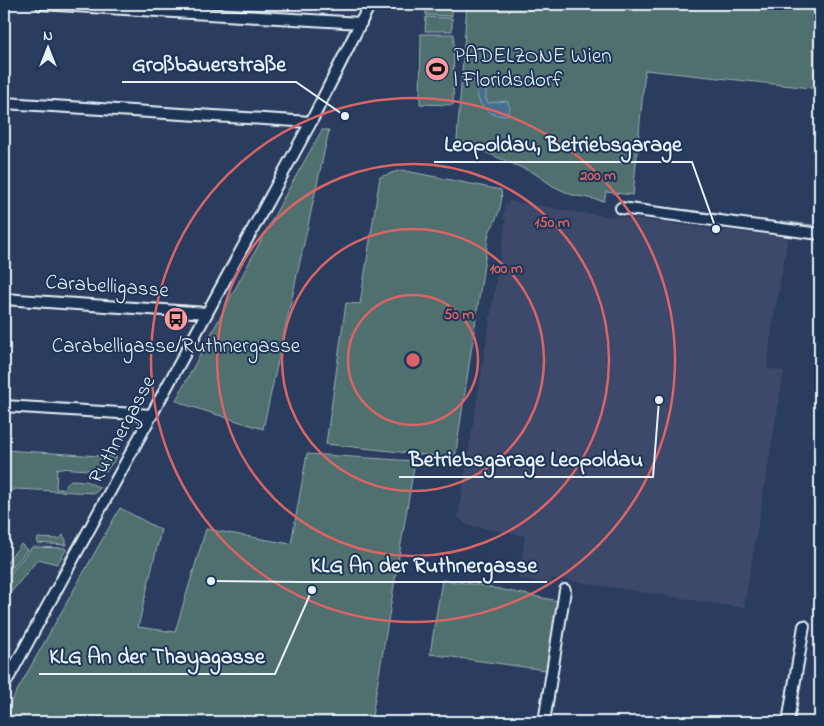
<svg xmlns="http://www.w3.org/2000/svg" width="824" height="726" font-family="'Indie Flower',sans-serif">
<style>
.built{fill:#3c496b}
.green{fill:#4f6f6e;stroke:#9cb0b3}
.water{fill:#46708e;stroke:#87a4b8}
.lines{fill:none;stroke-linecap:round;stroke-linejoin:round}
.minor-casing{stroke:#e8f1f8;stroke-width:14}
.minor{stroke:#1d3557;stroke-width:10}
.ring{fill:none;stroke:#db6466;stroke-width:2.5}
.labels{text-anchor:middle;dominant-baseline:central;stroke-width:4;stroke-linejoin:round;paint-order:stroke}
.poi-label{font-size:21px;fill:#e8f1f8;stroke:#1d3557;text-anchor:start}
.street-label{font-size:21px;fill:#e8f1f8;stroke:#1d3557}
.centre{fill:#db6466;stroke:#1d3557;stroke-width:2.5}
.ring-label{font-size:15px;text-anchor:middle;font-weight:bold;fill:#db6466;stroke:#1d3557;stroke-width:4;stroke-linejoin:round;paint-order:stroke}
.leader{fill:none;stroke:#e8f1f8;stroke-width:2}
.callout-dot{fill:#e8f1f8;stroke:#1d3557;stroke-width:2}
.callout-label{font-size:22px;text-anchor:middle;font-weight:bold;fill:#e8f1f8;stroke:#1d3557;stroke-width:4;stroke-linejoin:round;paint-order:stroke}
</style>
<rect width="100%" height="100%" fill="#2a3d5f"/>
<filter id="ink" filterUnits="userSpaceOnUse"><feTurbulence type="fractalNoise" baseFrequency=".02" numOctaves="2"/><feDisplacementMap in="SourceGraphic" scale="10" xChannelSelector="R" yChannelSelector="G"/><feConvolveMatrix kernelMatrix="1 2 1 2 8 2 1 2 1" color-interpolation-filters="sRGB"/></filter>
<g filter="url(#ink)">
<path class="built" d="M 509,201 L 575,212 L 788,238 L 771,334 L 767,368 L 784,371 L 744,608 L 552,578 L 551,584 L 518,579 L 525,536 L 467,525 L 458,517 L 506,220 L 503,219 L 505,204 L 508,205 Z"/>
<g class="green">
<path d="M 426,4 L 452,4 L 452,16 L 426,15 Z"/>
<path d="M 467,4 L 820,4 L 820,89 L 645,70 L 633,195 L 606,192 L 604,201 L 572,195 L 553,186 L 534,173 L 457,140 Z"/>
<path d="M 426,17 L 452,18 L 452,31 L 425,31 Z"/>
<path d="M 421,34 L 454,34 L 453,105 L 420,104 Z"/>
<path d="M 322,130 L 329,130 L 263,429 L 186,405 L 176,400 L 282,201 Z"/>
<path d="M 401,170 L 501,190 C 504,203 496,221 489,232 L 455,458 L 326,444 L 346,303 L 360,304 L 380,177 Z"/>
<path d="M 637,204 L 720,214 L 719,217 L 637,205 Z"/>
<path d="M 780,221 L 820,226 L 820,229 L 791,226 Z"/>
<path d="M 4,450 L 116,457 L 117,457 L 106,471 L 57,468 L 56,489 L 64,489 L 66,484 L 71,480 L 86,481 L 100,488 L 95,493 L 16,489 L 4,493 Z"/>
<path d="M 307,454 L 415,461 L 371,722 L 4,722 L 4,714 L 120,508 L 161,530 L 138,627 L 175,632 L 206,529 L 291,544 Z"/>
<path d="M 80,532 L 83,533 L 60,574 L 57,572 Z"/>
<path d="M 63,535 L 66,540 L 66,545 L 37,543 L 38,538 L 60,539 Z"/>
<path d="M 21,544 L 27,550 L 4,578 L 4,566 Z"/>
<path d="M 32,547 L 65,548 L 66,550 L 57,564 L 38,559 L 4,601 L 4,581 Z"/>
<path d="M 442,580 L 479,585 L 558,601 L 546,670 L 430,654 Z"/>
</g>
<path class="water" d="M 480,85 L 486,87 L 486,99 L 488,103 L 507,101 L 510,107 L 508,114 C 501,118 491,114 485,109 C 480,105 479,99 476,94 Z"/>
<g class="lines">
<g class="minor-casing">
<g id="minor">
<path d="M 41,4 L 361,23"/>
<path d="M 4,103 L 311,122"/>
<path d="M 621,208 L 820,234"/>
<path d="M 4,299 L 207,313"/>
<path d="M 4,406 L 152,415"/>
<path d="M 4,686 L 311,122 L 370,4"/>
<path d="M 544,722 L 565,590"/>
<path d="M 788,722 L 804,626"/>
</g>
</g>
<use href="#minor" class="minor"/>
</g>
</g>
<g class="ring">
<circle cx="413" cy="360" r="65"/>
<circle cx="413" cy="360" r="131"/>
<circle cx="413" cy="360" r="196"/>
<circle cx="413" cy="360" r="262"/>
</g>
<defs>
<g id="stadium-disc" transform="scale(1.25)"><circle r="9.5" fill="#ff9aa2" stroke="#1d3557"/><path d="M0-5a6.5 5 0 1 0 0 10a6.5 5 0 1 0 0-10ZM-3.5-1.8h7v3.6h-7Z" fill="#111"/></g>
<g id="bus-disc" transform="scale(1.25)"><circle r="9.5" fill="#ff9aa2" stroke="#1d3557"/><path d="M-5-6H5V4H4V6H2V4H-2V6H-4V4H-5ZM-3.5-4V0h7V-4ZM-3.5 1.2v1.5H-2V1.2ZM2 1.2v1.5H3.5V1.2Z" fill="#111"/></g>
</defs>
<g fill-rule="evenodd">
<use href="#stadium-disc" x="437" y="69"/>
<use href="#bus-disc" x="176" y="319"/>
</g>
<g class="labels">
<g class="poi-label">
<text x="454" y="57">PADELZONE Wien<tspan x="454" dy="24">| Floridsdorf</tspan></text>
<text x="176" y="347" text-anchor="middle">Carabelligasse/Ruthnergasse</text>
</g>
<g class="street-label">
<text transform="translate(107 287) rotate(4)">Carabelligasse</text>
<text transform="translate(123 430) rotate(-62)">Ruthnergasse</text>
</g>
</g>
<circle cx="413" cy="360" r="8" class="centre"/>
<g class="ring-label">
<text x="598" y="180">200 m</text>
<text x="552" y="227">150 m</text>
<text x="506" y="273">100 m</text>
<text x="459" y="319">50 m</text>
</g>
<path class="leader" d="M345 116L296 82H122M716 229L692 162H434M659 400L653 477H399M211 581L301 582H547M312 590L275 674H39"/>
<g class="callout-dot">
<circle cx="345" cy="116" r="5"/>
<circle cx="716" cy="229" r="5"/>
<circle cx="659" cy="400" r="5"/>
<circle cx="211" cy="581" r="5"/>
<circle cx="312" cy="590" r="5"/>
</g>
<g class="callout-label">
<text x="209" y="71">Großbauerstraße</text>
<text x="563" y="151">Leopoldau, Betriebsgarage</text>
<text x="526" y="466">Betriebsgarage Leopoldau</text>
<text x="424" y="572">KLG An der Ruthnergasse</text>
<text x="157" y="663">KLG An der Thayagasse</text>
</g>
<rect width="824" height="726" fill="none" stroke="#1d3557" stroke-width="20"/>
<rect x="10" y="10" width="804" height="706" fill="none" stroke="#e8f1f8" stroke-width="2" filter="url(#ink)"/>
<g transform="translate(48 48)" stroke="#1d3557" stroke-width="4" paint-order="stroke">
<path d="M0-4L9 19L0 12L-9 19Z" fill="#e8f1f8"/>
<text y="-8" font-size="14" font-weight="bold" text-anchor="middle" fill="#e8f1f8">N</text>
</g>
</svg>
